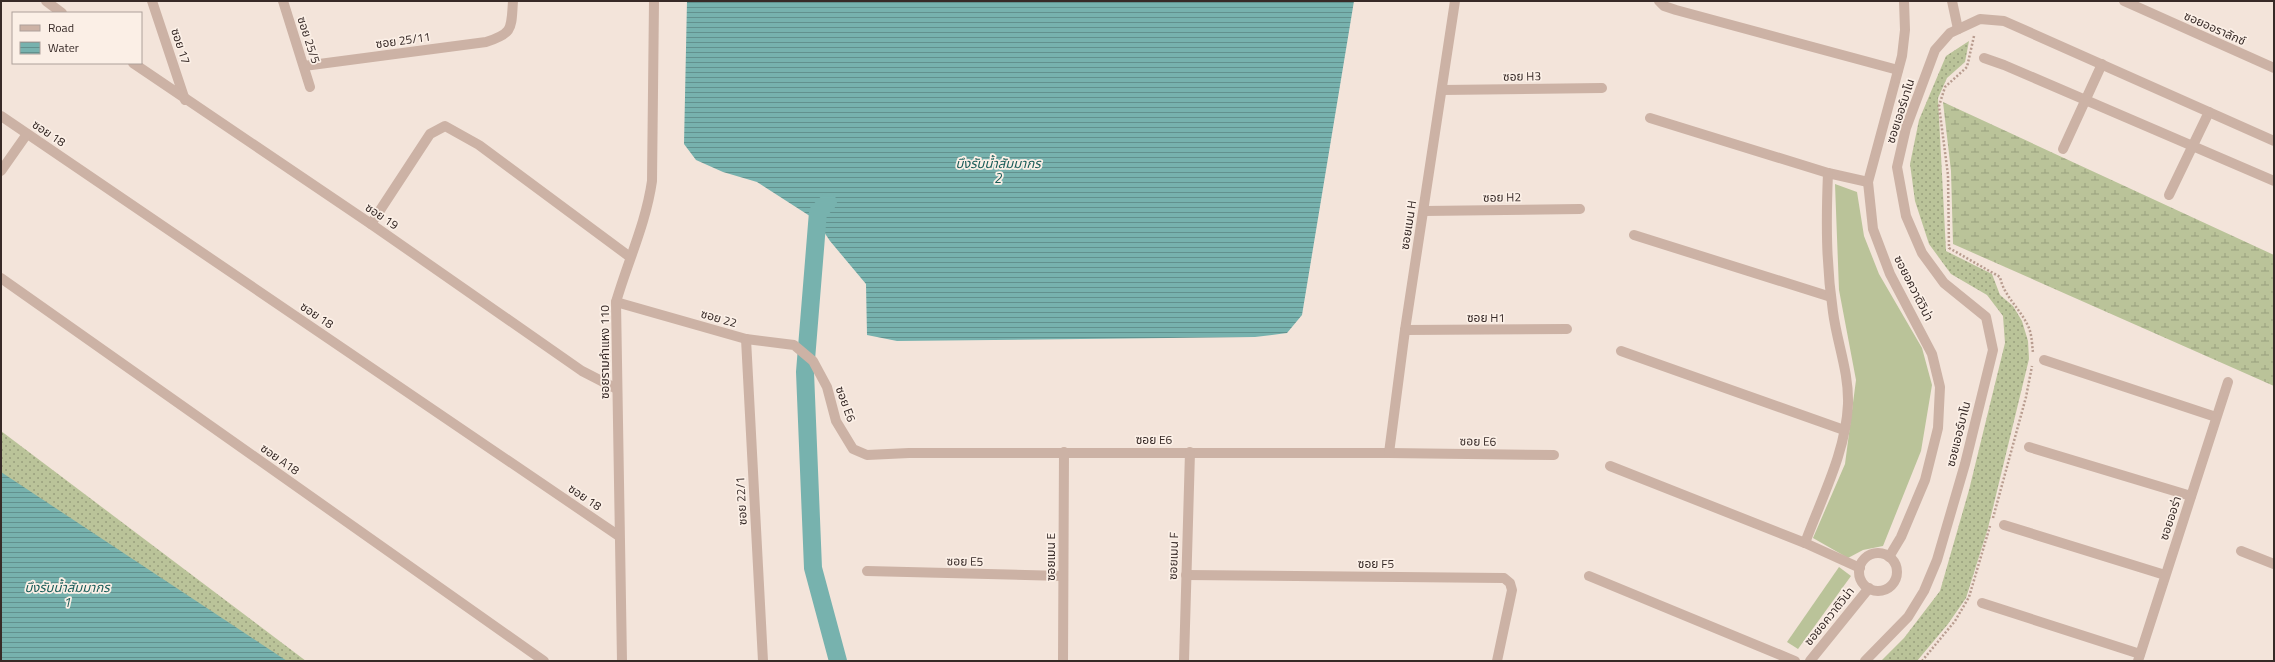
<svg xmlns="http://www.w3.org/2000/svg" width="2275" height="662" font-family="'Titillium Web','Noto Sans Thai',sans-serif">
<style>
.grass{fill:url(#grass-dots)}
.wetland{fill:url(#wetland-marsh)}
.garden{fill:#bac399}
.water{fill:url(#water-rules)}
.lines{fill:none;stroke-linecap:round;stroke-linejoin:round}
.canal{stroke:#77b2ae;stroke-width:18}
.path{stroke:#b89c8f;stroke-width:2.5;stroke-dasharray:2 2;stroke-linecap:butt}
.minor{stroke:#ccb2a5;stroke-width:10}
.labels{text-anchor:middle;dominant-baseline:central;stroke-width:3.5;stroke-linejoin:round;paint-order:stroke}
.street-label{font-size:12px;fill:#372a27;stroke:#fbefe6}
.water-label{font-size:13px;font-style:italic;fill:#195c58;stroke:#fbefe6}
</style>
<defs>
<pattern id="grass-dots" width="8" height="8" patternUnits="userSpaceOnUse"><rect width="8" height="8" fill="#bac399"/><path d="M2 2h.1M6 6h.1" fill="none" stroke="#989f7d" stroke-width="1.8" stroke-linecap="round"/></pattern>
<pattern id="wetland-marsh" width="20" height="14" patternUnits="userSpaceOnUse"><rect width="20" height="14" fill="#bac399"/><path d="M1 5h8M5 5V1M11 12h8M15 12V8" fill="none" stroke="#989f7d"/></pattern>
<pattern id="water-rules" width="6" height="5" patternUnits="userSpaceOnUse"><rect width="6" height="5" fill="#77b2ae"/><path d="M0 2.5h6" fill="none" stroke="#62918e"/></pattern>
</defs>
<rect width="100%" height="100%" fill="#f3e4da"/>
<g class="grass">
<path d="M 1969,41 L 1965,62 L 1947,78 L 1938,98 L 1946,251 L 1992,274 L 2000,295 L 2013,306 L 2022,321 L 2028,341 L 2029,359 L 1988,528 L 1966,598 L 1948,624 L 1917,661 L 1881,661 L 1904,638 L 1940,591 L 1969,490 L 2005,343 L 2003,316 L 1987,295 L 1951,274 L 1929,244 L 1915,201 L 1910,164 L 1919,120 L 1946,56 Z"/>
<path d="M 1,431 L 306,661 L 1,661 Z"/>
</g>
<path class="wetland" d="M 1943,102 L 2274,255 L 2274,386 L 1953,244 L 1951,171 Z"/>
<g class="garden">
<path d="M 1835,184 L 1857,192 L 1864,236 L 1879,274 L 1922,348 L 1932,385 L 1921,451 L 1883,546 L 1863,550 L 1848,558 L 1813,538 L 1845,464 L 1856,380 L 1839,290 Z"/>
<path d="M 1839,567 L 1851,576 L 1798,649 L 1787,642 Z"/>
</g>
<g class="water">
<path d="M 687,1 L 1354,1 L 1302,315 L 1287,333 L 1255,337 L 897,341 L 867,335 L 866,284 L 830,241 L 816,220 L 757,182 L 723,172 L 696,160 L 684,144 Z"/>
<path d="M 1,472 L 287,661 L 1,661 Z"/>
</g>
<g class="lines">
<path class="canal" d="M 828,202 L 818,212 L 805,372 L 813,568 L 838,661"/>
<g class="path">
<path d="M 1974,36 L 1967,67 L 1945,87 L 1939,106 L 1948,175 L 1949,248 L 2000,277 C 2004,297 2021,309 2029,328 C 2032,336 2032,345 2033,353"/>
<path d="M 1993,518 L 2026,397 L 2032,366"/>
<path d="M 1922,661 L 1955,621 L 1969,597 L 1990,526"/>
</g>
<g class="minor">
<path d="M 46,1 L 62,13"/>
<path d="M 152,1 L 185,100"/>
<path d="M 283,1 L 310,87"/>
<path d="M 1659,1 L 1664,6 L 1676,10 L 1898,70"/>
<path d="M 1952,1 L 1958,29"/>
<path d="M 2124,1 L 2274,68"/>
<path d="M 1984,58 L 2004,65 L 2274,181"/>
<path d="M 133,63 L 371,224 L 582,371 L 617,389"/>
<path d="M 304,66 L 486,42 C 514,33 511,28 513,1"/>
<path d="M 1442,90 L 1602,88"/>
<path d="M 1,116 L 619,536"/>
<path d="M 1650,118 L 1828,173 L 1868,182"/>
<path d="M 2063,149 L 2102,64"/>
<path d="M 1,171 L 27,134"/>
<path d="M 2169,195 L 2209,112"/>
<path d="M 1424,211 L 1580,209"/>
<path d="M 371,224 L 430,134 L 445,126 L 479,145 L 630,257"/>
<path d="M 1634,235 L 1831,297"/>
<path d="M 1,278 L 544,661"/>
<path d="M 616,302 L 746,339 L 794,345 L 813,361 L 827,387 L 836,421 L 853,449 L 867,455 L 909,453 L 1389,453 L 1554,455"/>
<path d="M 1405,330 L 1567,329"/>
<path d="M 746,339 L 763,661"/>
<path d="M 1621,351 L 1844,430"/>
<path d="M 2044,360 L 2216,417"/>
<path d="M 2029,447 L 2191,496"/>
<path d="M 1389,453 L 1405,330 L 1455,1"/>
<path d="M 1610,466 L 1805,543 L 1860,568"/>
<path d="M 2004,525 L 2165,575"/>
<path d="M 1805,543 C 1821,499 1846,452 1848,404 C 1849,372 1837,343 1833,312 C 1826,264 1826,221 1828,173"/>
<path d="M 2241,551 L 2274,564"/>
<circle cx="1878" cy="572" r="19"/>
<path d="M 1889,557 L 1901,537 L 1925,480 L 1938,428 L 1940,387 L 1932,354 L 1890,274 L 1873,229 L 1868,182 L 1902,56 L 1905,30 L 1904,1"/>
<path d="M 867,571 L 1063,576"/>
<path d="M 1186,575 L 1504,578 L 1510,583 L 1512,590 L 1497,661"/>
<path d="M 1589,576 L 1795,661"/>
<path d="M 1982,603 L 2140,654"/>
<path d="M 622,661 L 616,302 C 628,261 646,223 652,181 L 654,1"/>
<path d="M 1063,661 L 1064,452"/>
<path d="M 1184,661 L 1190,452"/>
<path d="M 1810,661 L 1869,588"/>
<path d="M 1865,661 L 1908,617 L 1924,591 L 1937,560 L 1965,464 L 1993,350 L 1986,317 L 1944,283 L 1922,253 L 1906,216 L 1897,167 L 1906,128 L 1935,50 L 1950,33 L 1980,19 L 2004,21 L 2274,141"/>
<path d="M 2138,661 L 2228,382"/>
</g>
</g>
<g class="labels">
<g class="street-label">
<text transform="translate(2215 28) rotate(24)">ซอยออราลักซ์</text>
<text transform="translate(309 40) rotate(72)">ซอย 25/5</text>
<text transform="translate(403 40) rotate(-8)">ซอย 25/11</text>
<text transform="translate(181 46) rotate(72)">ซอย 17</text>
<text transform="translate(1522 76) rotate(-1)">ซอย H3</text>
<text transform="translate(1900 111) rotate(-72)">ซอยเออร์บาโน</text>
<text transform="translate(49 133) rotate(34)">ซอย 18</text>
<text transform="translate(1502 197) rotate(-1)">ซอย H2</text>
<text transform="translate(382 216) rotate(34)">ซอย 19</text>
<text transform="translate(1408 225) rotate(-81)">ซอยเมน H</text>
<text transform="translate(1914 288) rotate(63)">ซอยอควาดิวิน่า</text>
<text transform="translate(317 315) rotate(34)">ซอย 18</text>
<text x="1486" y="317">ซอย H1</text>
<text transform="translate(719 318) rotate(16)">ซอย 22</text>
<text transform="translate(604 352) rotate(-90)">ซอยรามคำแหง 110</text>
<text transform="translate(846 404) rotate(70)">ซอย E6</text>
<text transform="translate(1958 434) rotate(-76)">ซอยเออร์บาโน</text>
<text x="1154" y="439">ซอย E6</text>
<text transform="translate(1478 441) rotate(1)">ซอย E6</text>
<text transform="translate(280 459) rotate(35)">ซอย A18</text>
<text transform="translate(585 497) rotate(34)">ซอย 18</text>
<text transform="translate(741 501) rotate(-93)">ซอย 22/1</text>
<text transform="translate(2170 518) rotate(-72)">ซอยออร่า</text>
<text transform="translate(1173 556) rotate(-88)">ซอยเมน F</text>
<text transform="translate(1050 557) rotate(-90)">ซอยเมน E</text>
<text transform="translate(965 561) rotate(1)">ซอย E5</text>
<text x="1376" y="563">ซอย F5</text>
<text transform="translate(1829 616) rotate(-51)">ซอยอควาดิวิน่า</text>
</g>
<g class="water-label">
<text x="998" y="163">บึงรับน้ำสัมมากร<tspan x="998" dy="15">2</tspan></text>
<text x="67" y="587">บึงรับน้ำสัมมากร<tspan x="67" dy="15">1</tspan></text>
</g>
</g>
<rect width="2275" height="662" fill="none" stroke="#372a27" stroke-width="4"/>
<rect x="12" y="12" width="130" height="52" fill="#fbefe6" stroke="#ada09a"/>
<rect x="20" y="25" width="20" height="6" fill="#ccb2a5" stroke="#ada09a"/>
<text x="48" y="32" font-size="12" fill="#372a27">Road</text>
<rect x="20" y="42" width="20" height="12" fill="url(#water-rules)" stroke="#ada09a"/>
<text x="48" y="52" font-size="12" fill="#372a27">Water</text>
</svg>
